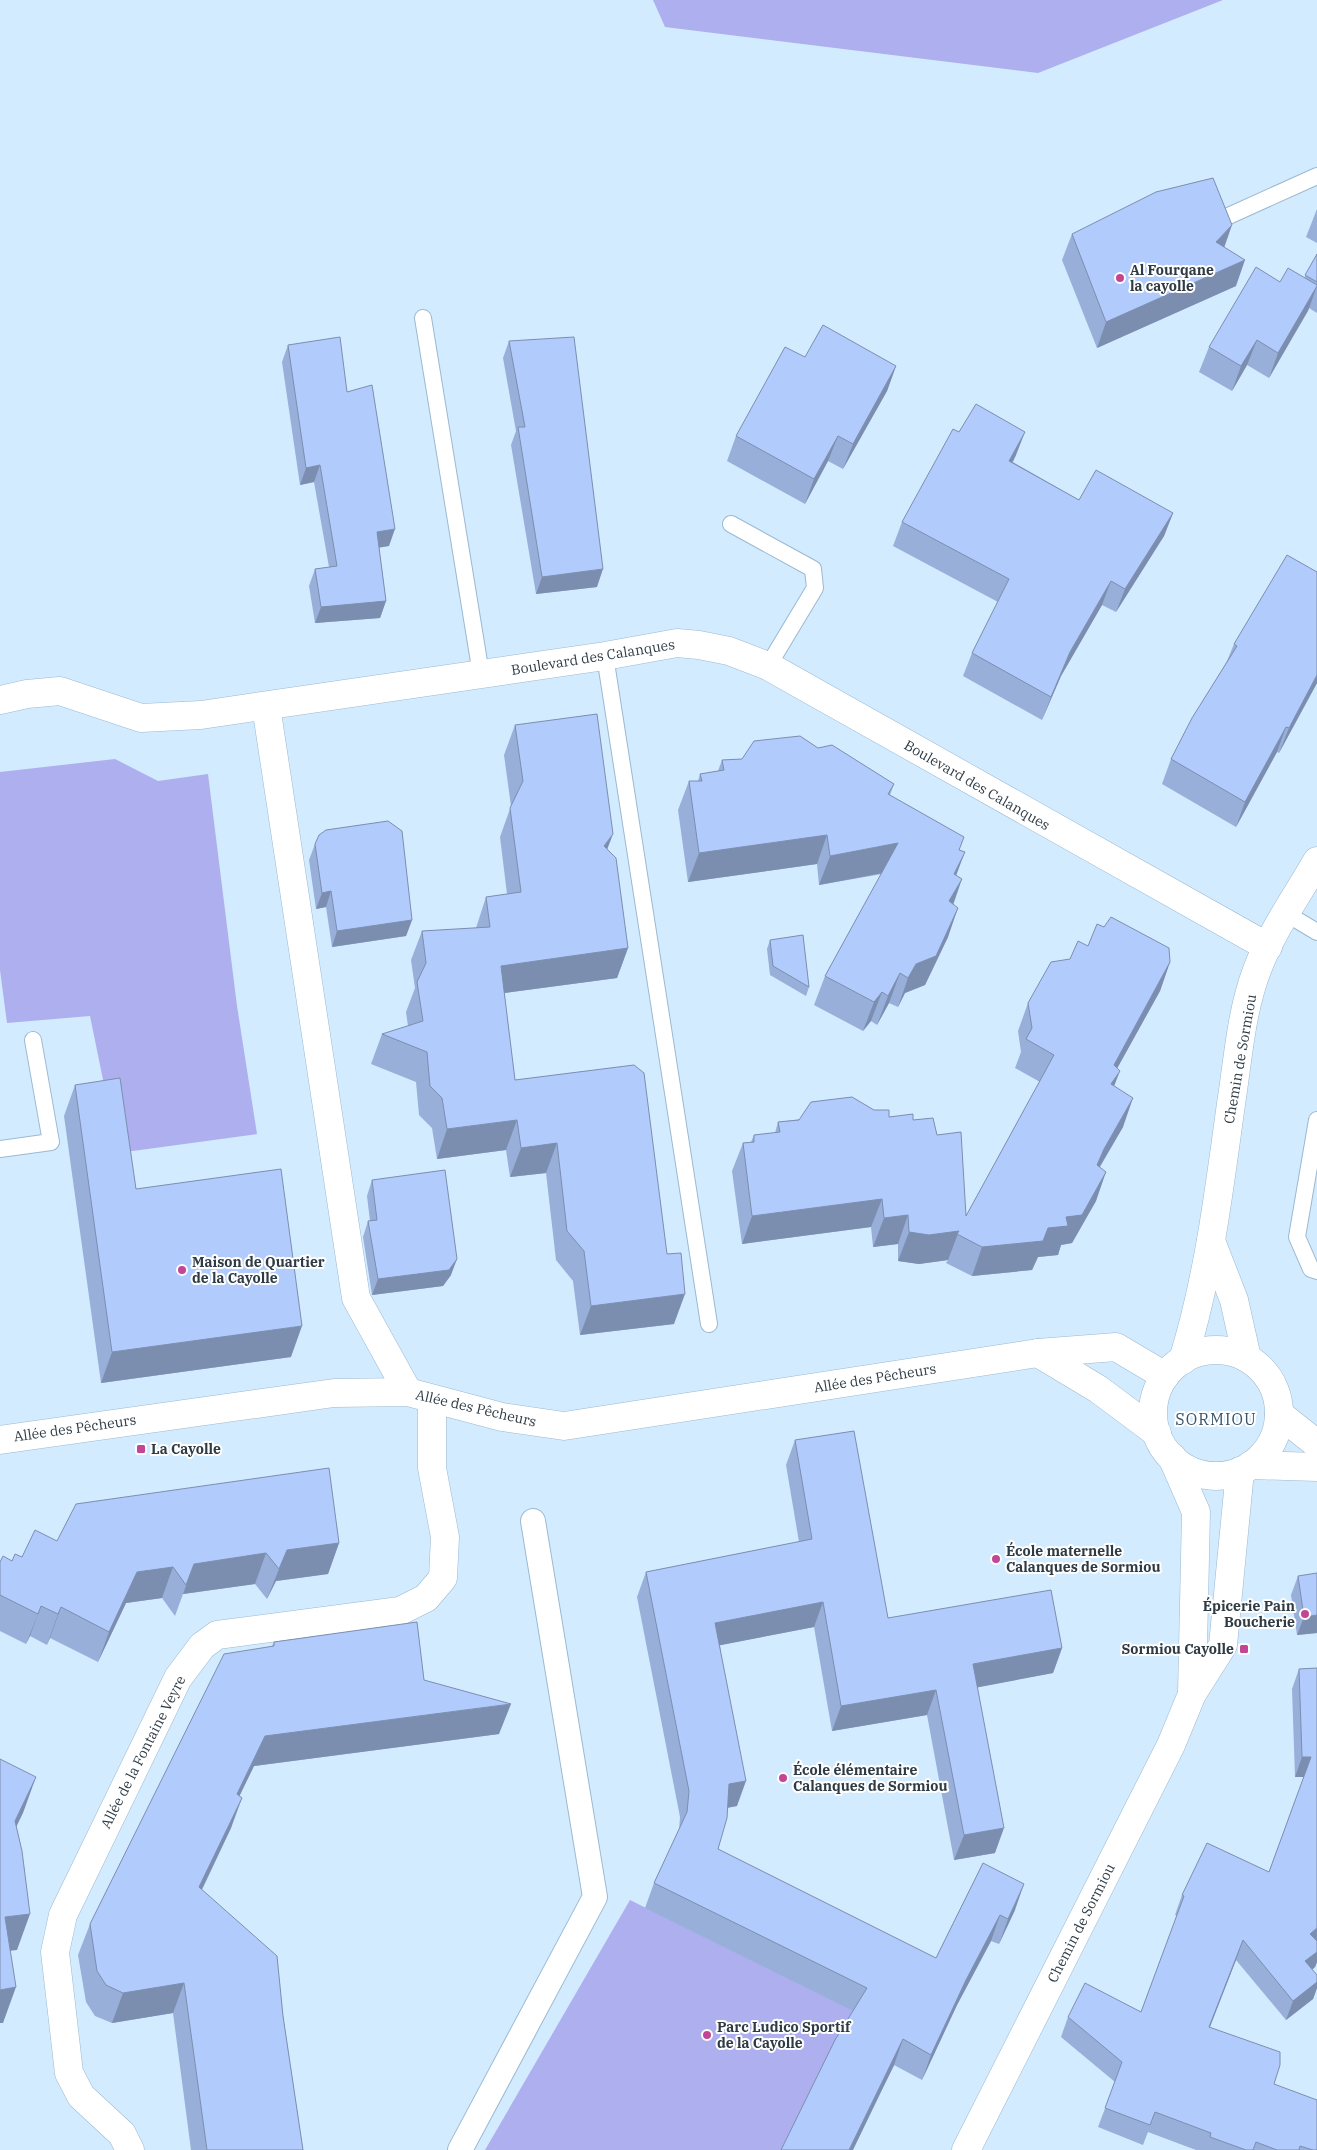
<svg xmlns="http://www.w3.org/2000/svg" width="1317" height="2150" font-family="'IBM Plex Serif',serif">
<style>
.green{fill:#aeafee}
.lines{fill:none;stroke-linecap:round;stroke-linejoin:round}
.service-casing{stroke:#9bb9d0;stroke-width:18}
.pedestrian-casing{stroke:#9bb9d0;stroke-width:26}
.minor-casing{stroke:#9bb9d0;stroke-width:29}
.service{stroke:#fff;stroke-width:16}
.pedestrian{stroke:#fff;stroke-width:24}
.minor{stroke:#fff;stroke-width:28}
.wall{fill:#98afd9}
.shaded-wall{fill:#7c8eb0}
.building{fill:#b1cbfc;stroke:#7c8eb0}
.poi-dot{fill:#c34593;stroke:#fff;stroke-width:2}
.labels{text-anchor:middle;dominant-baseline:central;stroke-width:4;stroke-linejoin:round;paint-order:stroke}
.poi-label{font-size:14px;font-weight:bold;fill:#2f3b44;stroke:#fff;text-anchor:start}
.street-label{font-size:14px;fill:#2f3b44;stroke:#fff}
.quarter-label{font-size:16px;letter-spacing:1px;fill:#3a5468;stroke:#fff}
</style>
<rect width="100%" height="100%" fill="#d3ebff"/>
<g class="green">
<path d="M 653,0 L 1223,0 L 1038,73 L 665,27 Z"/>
<path d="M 115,759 L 158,781 L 208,774 L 237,1006 L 257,1134 L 118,1153 L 90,1016 L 7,1023 L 0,970 L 0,772 Z"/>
<path d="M 630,1900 L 858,2013 L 895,2064 L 879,2095 L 824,2069 L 784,2150 L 485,2150 Z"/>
</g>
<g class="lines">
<g class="service-casing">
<g id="service">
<path d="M 1224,218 L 1317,176"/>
<path d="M 423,318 L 481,674"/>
<path d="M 731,524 L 813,569 L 815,588 L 768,666"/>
<path d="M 605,656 L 709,1324"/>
<path d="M 1287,914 L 1317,932"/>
<path d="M 1317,1120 L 1297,1237 L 1311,1269 L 1317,1271"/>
<path d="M 0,1149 L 51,1142 L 33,1040"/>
</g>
</g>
<g class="pedestrian-casing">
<path id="pedestrian" d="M 460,2150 L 595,1897 L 533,1521"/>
</g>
<g class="minor-casing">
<g id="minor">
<path d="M 0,700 L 27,694 L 60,691 L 141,718 L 201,715 L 605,656 L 677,643 L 699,645 L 729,651 L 768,666 L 1268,947"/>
<path d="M 266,706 L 356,1298 L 408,1392"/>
<path d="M 1211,1241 L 1234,1300 L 1247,1358"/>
<circle cx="1216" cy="1413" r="63"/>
<path d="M 1038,1353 L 1098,1389 L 1157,1433"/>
<path d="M 1183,1360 C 1209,1276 1219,1190 1231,1104 C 1238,1059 1241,1012 1257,970 C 1271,932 1297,896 1317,861"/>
<path d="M 1279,1414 L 1317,1444"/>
<path d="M 0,1440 L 334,1393 L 408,1392 L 502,1417 L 564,1426 L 1038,1353 L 1116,1347 L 1165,1376"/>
<path d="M 1172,1457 L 1196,1512 L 1192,1693"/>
<path d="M 1251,1465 L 1317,1467"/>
<path d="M 130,2150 L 122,2134 L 81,2096 L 69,2073 L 55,1952 L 63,1915 L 178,1678 L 202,1646 L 217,1635 L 400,1611 L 426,1598 L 443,1578 L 445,1537 L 432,1468 L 432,1399"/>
<path d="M 966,2150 L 1171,1745 L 1192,1694 L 1223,1645 L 1240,1471"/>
</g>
</g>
<use href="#service" class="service"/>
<use href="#pedestrian" class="pedestrian"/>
<use href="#minor" class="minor"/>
</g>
<g class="wall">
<path d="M 1317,209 L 1317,243 L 1306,237 Z"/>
<path d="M 1072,234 L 1224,247 L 1236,286 L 1097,348 L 1062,260 Z"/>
<path d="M 1317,254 L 1317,313 L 1309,308 L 1269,378 L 1247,365 L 1232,391 L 1199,372 L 1209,347 L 1280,282 L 1304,278 Z"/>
<path d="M 509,341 L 597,587 L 536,594 L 511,445 L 516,431 L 503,358 Z"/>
<path d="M 288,345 L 347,392 L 389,546 L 379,547 L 386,601 L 380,618 L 315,623 L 309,586 L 315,569 L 329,567 L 314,482 L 300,485 L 282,362 Z"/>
<path d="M 805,357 L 896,366 L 887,391 L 843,469 L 828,461 L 805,504 L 727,461 L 736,436 Z"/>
<path d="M 959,432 L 1016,455 L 1013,462 L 1079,500 L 1173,513 L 1164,536 L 1116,612 L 1102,605 L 1061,676 L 1042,720 L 963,676 L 972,653 L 998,602 L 893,546 L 902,522 Z"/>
<path d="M 1317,572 L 1317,683 L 1279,753 L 1277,752 L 1236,827 L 1162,784 L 1171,759 L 1227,661 L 1234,644 Z"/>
<path d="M 515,725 L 607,849 L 628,948 L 617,978 L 504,993 L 515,1080 L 674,1324 L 580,1335 L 573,1281 L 556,1260 L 546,1173 L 510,1177 L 506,1150 L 437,1159 L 432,1128 L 419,1115 L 416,1082 L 371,1064 L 382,1034 L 408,1026 L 406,1012 L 415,988 L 411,960 L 422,931 L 476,928 L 486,897 L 507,894 L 500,837 L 511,806 L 504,755 Z"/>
<path d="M 818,748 L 894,784 L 890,795 L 959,850 L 953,904 L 948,937 L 925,985 L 905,993 L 898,1007 L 889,1003 L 877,1025 L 871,1021 L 863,1031 L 814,1005 L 825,976 L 882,874 L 819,885 L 817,864 L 688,882 L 678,810 L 689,781 L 698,781 L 700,774 L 718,771 L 722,760 L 742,759 Z"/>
<path d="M 315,844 L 412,920 L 406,936 L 332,947 L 326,907 L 316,909 L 309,860 Z"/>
<path d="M 770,940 L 809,987 L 806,996 L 770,975 L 767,949 Z"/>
<path d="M 1088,946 L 1170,962 L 1160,991 L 1117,1068 L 1114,1086 L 1123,1127 L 1100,1167 L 1096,1201 L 1072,1243 L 1061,1245 L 1058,1255 L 1038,1257 L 1032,1270 L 972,1276 L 946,1263 L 948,1260 L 919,1264 L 898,1261 L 898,1244 L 873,1247 L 871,1227 L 742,1244 L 732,1171 L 743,1143 L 751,1142 L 754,1135 L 775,1133 L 778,1122 L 874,1110 L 889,1117 L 913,1120 L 937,1135 L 966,1216 L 1040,1082 L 1015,1068 L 1021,1052 L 1018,1031 L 1028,1003 L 1070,959 Z"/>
<path d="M 75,1085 L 136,1189 L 291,1357 L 101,1383 L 64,1116 Z"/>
<path d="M 372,1180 L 451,1275 L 443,1286 L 372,1295 L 363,1237 L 368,1221 L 370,1221 L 367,1196 Z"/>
<path d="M 795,1440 L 888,1618 L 1062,1648 L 1053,1673 L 977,1687 L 995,1853 L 954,1860 L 927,1715 L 832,1731 L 814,1627 L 720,1645 L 737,1806 L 727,1808 L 718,1849 L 936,1958 L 983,1863 L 1015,1910 L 999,1944 L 991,1941 L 957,2005 L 922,2080 L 894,2065 L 853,2011 L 645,1908 L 654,1883 L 679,1831 L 680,1817 L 637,1597 L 646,1572 L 799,1542 L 786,1465 Z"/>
<path d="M 57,1541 L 339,1543 L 328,1574 L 276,1581 L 267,1599 L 255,1584 L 183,1594 L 175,1616 L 162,1598 L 126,1603 L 98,1662 L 50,1638 L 47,1645 L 30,1636 L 26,1644 L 0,1631 L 0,1562 L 12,1561 Z"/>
<path d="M 1298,1576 L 1317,1633 L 1297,1635 L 1291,1595 Z"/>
<path d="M 274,1642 L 424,1680 L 499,1734 L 254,1766 L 239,1796 L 231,1828 L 202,1890 L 283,2016 L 303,2150 L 191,2150 L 173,2013 L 112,2023 L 95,2016 L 86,2002 L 78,1955 L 90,1924 L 272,1646 Z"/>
<path d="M 1317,1668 L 1317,1962 L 1315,1967 L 1312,1970 L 1317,1975 L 1317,1988 L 1313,1999 L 1286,2020 L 1236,1960 L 1210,2027 L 1274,2084 L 1317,2150 L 1196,2150 L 1148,2132 L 1143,2145 L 1098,2127 L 1115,2082 L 1061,2037 L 1068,2017 L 1141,2012 L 1177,1916 L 1175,1915 L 1182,1895 L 1269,1872 L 1304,1777 L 1295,1777 L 1292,1689 L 1299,1669 Z"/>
</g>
<g class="shaded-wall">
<path d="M 1232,225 L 1223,251 L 1216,242 Z"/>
<path d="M 1245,260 L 1236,286 L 1097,348 L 1106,322 Z"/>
<path d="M 1317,286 L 1308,311 L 1269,378 L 1278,353 Z"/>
<path d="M 1257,340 L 1247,365 L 1232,391 L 1241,366 Z"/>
<path d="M 896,366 L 887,391 L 843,469 L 853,444 Z"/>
<path d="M 1025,432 L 1016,455 L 1001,484 L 1009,461 Z"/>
<path d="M 838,436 L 828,461 L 805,504 L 814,479 Z"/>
<path d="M 320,465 L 314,482 L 300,485 L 306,468 Z"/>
<path d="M 1173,513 L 1164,536 L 1116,612 L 1125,589 Z"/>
<path d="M 395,529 L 389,546 L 371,549 L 377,532 Z"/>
<path d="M 603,569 L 597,587 L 536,594 L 542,577 Z"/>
<path d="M 1111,581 L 1102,605 L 1061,676 L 1042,720 L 1051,697 L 1070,652 Z"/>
<path d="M 386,601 L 380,618 L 315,623 L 321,607 Z"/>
<path d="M 1317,675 L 1317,683 L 1279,753 L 1289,728 Z"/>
<path d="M 1286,727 L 1277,752 L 1236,827 L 1245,802 Z"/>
<path d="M 613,834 L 602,863 L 604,846 Z"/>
<path d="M 827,835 L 817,864 L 688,882 L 699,853 Z"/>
<path d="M 898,843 L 888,872 L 819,885 L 830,856 Z"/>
<path d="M 965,852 L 954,881 L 954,874 Z"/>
<path d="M 962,879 L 952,908 L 949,901 Z"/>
<path d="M 331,891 L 326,907 L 316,909 L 322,893 Z"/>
<path d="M 958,908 L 948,937 L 925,985 L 905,993 L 898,1007 L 908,978 L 916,964 Z"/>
<path d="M 412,920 L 406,936 L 332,947 L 337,931 Z"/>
<path d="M 628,948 L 617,978 L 490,995 L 501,966 Z"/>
<path d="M 1170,962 L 1160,991 L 1103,1094 L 1114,1065 Z"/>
<path d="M 900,973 L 889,1003 L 877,1025 L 888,996 Z"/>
<path d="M 882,992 L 871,1021 L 863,1031 L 874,1002 Z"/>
<path d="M 1120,1071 L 1109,1099 L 1111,1084 Z"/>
<path d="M 1133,1098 L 1123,1127 L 1093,1178 L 1097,1165 L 1104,1149 Z"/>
<path d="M 517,1120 L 506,1150 L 437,1159 L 447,1129 Z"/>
<path d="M 557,1143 L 546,1173 L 510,1177 L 521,1148 Z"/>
<path d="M 1106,1172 L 1096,1201 L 1072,1243 L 1061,1245 L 1058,1255 L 1038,1257 L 1032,1270 L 972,1276 L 982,1247 L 1048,1228 L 1066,1217 Z"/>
<path d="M 882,1199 L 871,1227 L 742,1244 L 752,1216 Z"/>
<path d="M 908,1215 L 898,1244 L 873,1247 L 884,1218 Z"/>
<path d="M 959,1231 L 948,1260 L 919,1264 L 898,1261 L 909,1232 Z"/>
<path d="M 457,1259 L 451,1275 L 443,1286 L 372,1295 L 378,1279 Z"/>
<path d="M 685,1294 L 674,1324 L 580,1335 L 591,1306 Z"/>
<path d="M 302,1326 L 291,1357 L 101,1383 L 112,1352 Z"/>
<path d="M 339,1543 L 328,1574 L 276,1581 L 267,1599 L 279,1569 L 287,1550 Z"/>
<path d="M 266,1553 L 255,1584 L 183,1594 L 194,1564 Z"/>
<path d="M 173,1567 L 162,1598 L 126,1603 L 98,1662 L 109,1632 L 137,1572 Z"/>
<path d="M 823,1602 L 814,1627 L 706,1648 L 715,1623 Z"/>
<path d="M 41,1606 L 30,1636 L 26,1644 L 38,1614 Z"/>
<path d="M 61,1607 L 50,1638 L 47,1645 L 58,1614 Z"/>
<path d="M 1317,1615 L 1317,1633 L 1297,1635 L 1304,1617 Z"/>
<path d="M 1062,1648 L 1053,1673 L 964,1690 L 973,1664 Z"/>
<path d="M 936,1690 L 927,1715 L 832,1731 L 841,1706 Z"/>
<path d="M 511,1704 L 499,1734 L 254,1766 L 226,1824 L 237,1794 L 265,1736 Z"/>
<path d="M 1302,1757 L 1311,1757 L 1304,1777 L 1295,1777 Z"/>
<path d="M 36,1777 L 23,1813 L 2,1856 L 15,1821 Z"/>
<path d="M 746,1781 L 737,1806 L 720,1809 L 729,1784 Z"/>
<path d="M 242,1798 L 231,1828 L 188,1918 L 199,1887 Z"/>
<path d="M 1004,1828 L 995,1853 L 954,1860 L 964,1835 Z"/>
<path d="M 1024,1884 L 1015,1910 L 999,1944 L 1008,1919 Z"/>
<path d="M 30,1914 L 17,1950 L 0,1952 L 5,1917 Z"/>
<path d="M 1000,1915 L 991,1941 L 957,2005 L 922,2080 L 931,2055 L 966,1980 Z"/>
<path d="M 1317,1928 L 1317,1942 L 1310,1934 Z"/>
<path d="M 1243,1940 L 1236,1960 L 1202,2047 L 1209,2027 Z"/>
<path d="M 1317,1952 L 1317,1962 L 1315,1967 L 1298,1981 L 1305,1961 Z"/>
<path d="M 1317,1982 L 1317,1988 L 1313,1999 L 1286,2020 L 1293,2001 Z"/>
<path d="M 184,1983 L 173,2013 L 112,2023 L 123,1993 Z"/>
<path d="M 16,1987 L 3,2023 L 0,2023 L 0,1990 Z"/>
<path d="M 903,2039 L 894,2065 L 853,2150 L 849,2150 Z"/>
</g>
<g class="building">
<path d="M 1213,178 L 1232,225 L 1216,242 L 1245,260 L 1106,322 L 1072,234 L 1156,192 Z"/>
<path d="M 1317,254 L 1317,282 L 1305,275 Z"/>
<path d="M 1256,267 L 1280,282 L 1288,268 L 1317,285 L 1317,286 L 1278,353 L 1257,340 L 1241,366 L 1209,347 Z"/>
<path d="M 823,325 L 896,366 L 853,444 L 838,436 L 814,479 L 736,436 L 785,347 L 805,357 Z"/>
<path d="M 340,337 L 347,392 L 372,385 L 395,529 L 377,532 L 386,601 L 321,607 L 315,569 L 337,566 L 320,465 L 306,468 L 288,345 Z"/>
<path d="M 574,337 L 603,569 L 542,577 L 518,427 L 525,427 L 509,341 Z"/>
<path d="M 976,404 L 1025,432 L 1009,461 L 1079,500 L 1096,470 L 1173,513 L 1125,589 L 1111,581 L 1070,652 L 1051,697 L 972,653 L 1009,579 L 902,522 L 953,429 L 959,432 Z"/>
<path d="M 1287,555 L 1317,572 L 1317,675 L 1289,728 L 1286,727 L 1245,802 L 1171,759 L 1192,718 L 1237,646 L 1234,644 Z"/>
<path d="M 597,714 L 613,834 L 604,846 L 616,858 L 628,948 L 501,966 L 515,1080 L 634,1065 L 644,1073 L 667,1254 L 681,1253 L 685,1294 L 591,1306 L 584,1251 L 567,1231 L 557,1143 L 521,1148 L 517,1120 L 447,1129 L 442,1098 L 430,1086 L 427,1052 L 382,1034 L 423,1021 L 417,982 L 426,963 L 422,931 L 490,927 L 486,897 L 521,892 L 510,808 L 523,781 L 515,725 Z"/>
<path d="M 800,736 L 818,748 L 832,745 L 894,784 L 888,794 L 964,837 L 959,850 L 965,852 L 954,874 L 962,879 L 949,901 L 958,908 L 936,956 L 916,964 L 908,978 L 900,973 L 888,996 L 882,992 L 874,1002 L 825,976 L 898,843 L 830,856 L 827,835 L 699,853 L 689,781 L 702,781 L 700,774 L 724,770 L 722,760 L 742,759 L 754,741 Z"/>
<path d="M 388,821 L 402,831 L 412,920 L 337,931 L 331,891 L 322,893 L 315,844 L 319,835 L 326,830 Z"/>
<path d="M 1111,917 L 1169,948 L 1170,962 L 1114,1065 L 1120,1071 L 1111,1084 L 1133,1098 L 1104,1149 L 1097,1165 L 1106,1172 L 1082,1215 L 1066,1217 L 1068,1226 L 1048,1228 L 1043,1241 L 982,1247 L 957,1234 L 959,1231 L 929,1235 L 909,1232 L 908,1215 L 884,1218 L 882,1199 L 752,1216 L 743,1143 L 754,1142 L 754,1135 L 780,1132 L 778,1122 L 799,1120 L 811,1102 L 852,1097 L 874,1110 L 889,1110 L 889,1117 L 913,1114 L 913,1120 L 933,1118 L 937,1135 L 961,1132 L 966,1216 L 1054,1055 L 1026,1039 L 1032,1028 L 1028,1003 L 1051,962 L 1070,959 L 1078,941 L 1088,946 L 1097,924 L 1104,927 Z"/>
<path d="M 803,935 L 809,987 L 773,966 L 770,940 Z"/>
<path d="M 120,1078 L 136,1189 L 281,1169 L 302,1326 L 112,1352 L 75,1085 Z"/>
<path d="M 445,1170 L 457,1259 L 449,1270 L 378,1279 L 368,1221 L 377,1220 L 372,1180 Z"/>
<path d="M 854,1431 L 888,1618 L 1051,1590 L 1062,1648 L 973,1664 L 1004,1828 L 964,1835 L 936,1690 L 841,1706 L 823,1602 L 715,1623 L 746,1781 L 729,1784 L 727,1818 L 718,1849 L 936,1958 L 983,1863 L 1024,1884 L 1008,1919 L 1000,1915 L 966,1980 L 931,2055 L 903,2039 L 849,2150 L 781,2150 L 835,2040 L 867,1988 L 654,1883 L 687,1812 L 689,1791 L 646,1572 L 812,1539 L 795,1440 Z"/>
<path d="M 329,1468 L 339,1543 L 287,1550 L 279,1569 L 266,1553 L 194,1564 L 186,1585 L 173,1567 L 137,1572 L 109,1632 L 61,1607 L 58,1614 L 41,1606 L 38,1614 L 0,1595 L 0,1562 L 3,1556 L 12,1561 L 15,1554 L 22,1557 L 35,1530 L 57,1541 L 76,1504 Z"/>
<path d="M 1317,1573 L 1317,1615 L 1304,1617 L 1298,1576 Z"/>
<path d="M 417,1622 L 424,1680 L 511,1704 L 265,1736 L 237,1794 L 242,1798 L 199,1887 L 277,1956 L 283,2016 L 303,2150 L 207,2150 L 184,1983 L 123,1993 L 106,1985 L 97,1971 L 90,1924 L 224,1654 L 274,1646 L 274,1642 Z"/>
<path d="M 1317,1668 L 1317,1928 L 1310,1934 L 1317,1941 L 1317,1952 L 1305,1961 L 1317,1975 L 1317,1982 L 1293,2001 L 1243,1940 L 1209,2027 L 1280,2052 L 1280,2065 L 1274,2084 L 1317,2100 L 1317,2150 L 1313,2150 L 1300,2146 L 1299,2150 L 1277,2150 L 1256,2142 L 1253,2150 L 1246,2150 L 1210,2137 L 1211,2133 L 1155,2112 L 1150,2125 L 1105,2108 L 1122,2062 L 1068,2017 L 1085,1983 L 1141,2012 L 1184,1896 L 1182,1895 L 1207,1843 L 1269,1872 L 1311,1757 L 1302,1757 L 1299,1669 Z"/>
<path d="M 0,1759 L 36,1777 L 15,1821 L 22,1851 L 30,1914 L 5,1917 L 16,1987 L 0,1990 Z"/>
</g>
<g class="poi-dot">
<circle cx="1120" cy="278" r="5"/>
<circle cx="182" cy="1270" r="5"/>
<rect x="136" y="1444" width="10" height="10" rx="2.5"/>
<circle cx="996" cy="1559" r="5"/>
<circle cx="1305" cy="1614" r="5"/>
<rect x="1239" y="1644" width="10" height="10" rx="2.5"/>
<circle cx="783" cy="1778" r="5"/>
<circle cx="707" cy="2035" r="5"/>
</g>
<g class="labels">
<g class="poi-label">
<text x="1130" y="270">Al Fourqane<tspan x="1130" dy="16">la cayolle</tspan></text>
<text x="192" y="1262">Maison de Quartier<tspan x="192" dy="16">de la Cayolle</tspan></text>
<text x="151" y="1449">La Cayolle</text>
<text x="1006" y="1551">École maternelle<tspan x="1006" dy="16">Calanques de Sormiou</tspan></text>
<text x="1295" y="1606" text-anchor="end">Épicerie Pain<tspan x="1295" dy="16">Boucherie</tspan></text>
<text x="1234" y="1649" text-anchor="end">Sormiou Cayolle</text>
<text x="793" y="1770">École élémentaire<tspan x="793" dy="16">Calanques de Sormiou</tspan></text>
<text x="717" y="2027">Parc Ludico Sportif<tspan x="717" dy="16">de la Cayolle</tspan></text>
</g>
<g class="street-label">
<text transform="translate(593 657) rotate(-9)">Boulevard des Calanques</text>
<text transform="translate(977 785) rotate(30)">Boulevard des Calanques</text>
<text transform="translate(1240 1059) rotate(-80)">Chemin de Sormiou</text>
<text transform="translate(875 1378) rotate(-9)">Allée des Pêcheurs</text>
<text transform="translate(476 1408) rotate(13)">Allée des Pêcheurs</text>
<text transform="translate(75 1428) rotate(-8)">Allée des Pêcheurs</text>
<text transform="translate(143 1752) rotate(-63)">Allée de la Fontaine Veyre</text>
<text transform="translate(1081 1923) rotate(-63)">Chemin de Sormiou</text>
</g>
<g class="quarter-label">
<text x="1216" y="1419">SORMIOU</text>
</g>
</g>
</svg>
